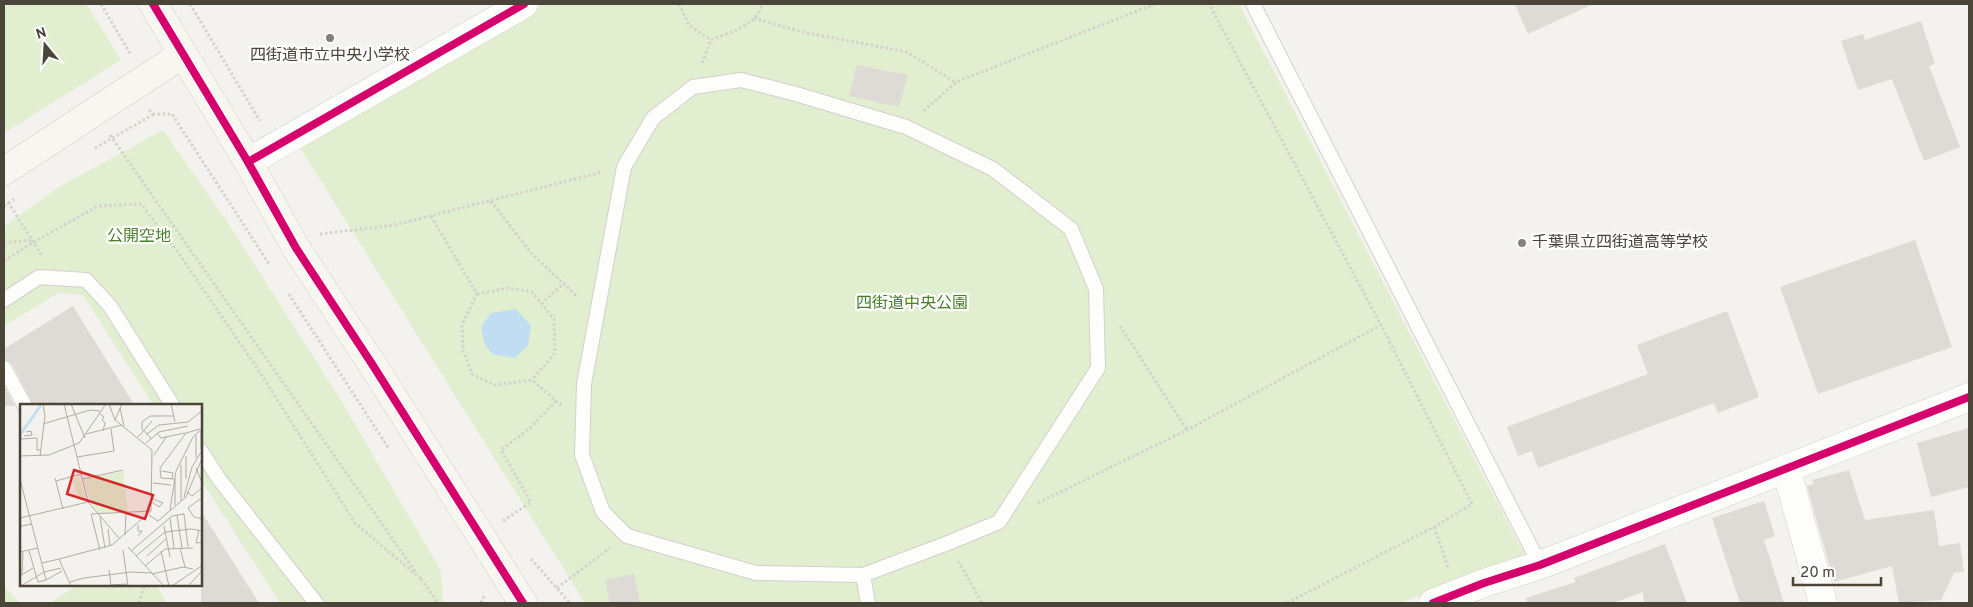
<svg xmlns="http://www.w3.org/2000/svg" width="1973" height="607" font-family="Overpass,'Noto Sans JP',sans-serif">
<style>
.green{fill:#e1eecf}
.water{fill:#c0ddf1}
.building{fill:#dedbd6}
.lines{fill:none;stroke-linecap:round;stroke-linejoin:round}
.lane-casing{stroke:#d2d0cb;stroke-width:16}
.street-casing{stroke:#d2d0cb;stroke-width:29}
.secondary-casing{stroke:#d3cfc5;stroke-width:29}
.path{stroke:#d3d2cc;stroke-width:3;stroke-dasharray:2.5 2.5;stroke-linecap:butt}
.lane{stroke:#fdfdfc;stroke-width:14}
.street{stroke:#fdfdfc;stroke-width:28}
.secondary{stroke:#f7f6f1;stroke-width:28}
.cycleway-casing{stroke:#fff;stroke-width:11}
.cycleway{stroke:#d6006c;stroke-width:8}
.poi-dot{fill:#868178;stroke:#fff;stroke-width:2}
.labels{text-anchor:middle;dominant-baseline:central;stroke-width:4.5;stroke-linejoin:round;paint-order:stroke}
.poi-label{font-size:16px;fill:#4b4439;stroke:#fff}
.park-label{font-size:16px;fill:#4a7f2a;stroke:#fff}
.inset-river{fill:none;stroke:#c0ddf1;stroke-width:2.5}
.inset-road{fill:none;stroke:#b0aca6;stroke-width:1}
.view{fill:#d62828;fill-opacity:0.15;stroke:#d62828;stroke-width:2.5}
.inset-edge{fill:none;stroke:#4b4439;stroke-width:2.5}
</style>
<rect width="100%" height="100%" fill="#f4f2ee"/>
<g class="green">
<path d="M 10,4 L 86,4 L 121,60 L 4,133 L 4,7 Z"/>
<path d="M 542,4 L 1239,4 L 1526,558 L 1399,603 L 585,603 L 299,146 Z"/>
<path d="M 163,130 L 230,226 L 340,399 L 441,571 L 443,603 L 280,603 L 201,480 L 201,406 L 154,406 L 83,295 L 58,293 L 4,326 L 4,227 L 57,188 Z"/>
<path d="M 76,586 L 157,586 L 167,603 L 50,603 Z"/>
<path d="M 5,587 L 20,603 L 4,603 Z"/>
</g>
<path class="water" d="M 516,309 L 531,326 L 528,345 L 515,358 L 492,354 L 484,343 L 481,327 L 491,313 Z"/>
<g class="building">
<path d="M 1515,4 L 1593,4 L 1528,34 Z"/>
<path d="M 1921,21 L 1935,64 L 1929,66 L 1960,147 L 1924,161 L 1892,79 L 1858,90 L 1841,41 L 1863,34 L 1865,40 Z"/>
<path d="M 857,65 L 908,75 L 899,107 L 849,96 Z"/>
<path d="M 1915,240 L 1952,347 L 1818,394 L 1780,287 Z"/>
<path d="M 73,306 L 135,406 L 34,406 L 12,364 L 4,359 L 4,349 Z"/>
<path d="M 1727,311 L 1759,397 L 1718,413 L 1714,403 L 1538,468 L 1532,451 L 1518,456 L 1507,427 L 1648,374 L 1637,345 Z"/>
<path d="M 4,386 L 15,406 L 4,406 Z"/>
<path d="M 1969,428 L 1969,487 L 1931,497 L 1917,443 Z"/>
<path d="M 1849,470 L 1865,520 L 1934,510 L 1939,546 L 1960,543 L 1964,572 L 1954,573 L 1941,600 L 1899,603 L 1892,566 L 1834,582 L 1807,486 L 1814,484 L 1812,480 Z"/>
<path d="M 1764,501 L 1775,536 L 1764,540 L 1784,603 L 1740,603 L 1712,518 Z"/>
<path d="M 201,511 L 259,603 L 201,603 Z"/>
<path d="M 1665,544 L 1687,603 L 1644,603 L 1643,592 L 1613,603 L 1527,603 L 1526,598 L 1576,582 L 1574,578 Z"/>
<path d="M 634,574 L 640,603 L 610,603 L 605,580 Z"/>
</g>
<g class="lines">
<g class="lane-casing">
<g id="lane">
<path d="M 1253,4 L 1540,565"/>
<path d="M 741,80 L 796,94 L 906,127 L 993,169 L 1071,229 L 1096,289 L 1098,368 L 999,522 L 948,543 L 863,575 L 756,573 L 627,536 L 603,512 L 582,455 L 584,384 L 624,167 L 653,118 L 693,87 Z"/>
<path d="M 4,300 L 39,277 L 86,280 L 110,306 L 173,406"/>
<path d="M 4,368 L 25,406"/>
<path d="M 201,451 L 219,479 L 316,603"/>
<path d="M 863,575 L 868,603"/>
</g>
</g>
<g class="street-casing">
<g id="street">
<path d="M 248,162 L 524,4"/>
<path d="M 1786,468 L 1823,603"/>
<path d="M 1433,603 L 1484,583 L 1540,565 L 1969,397"/>
</g>
</g>
<g class="secondary-casing">
<g id="secondary">
<path d="M 153,4 L 248,162 L 296,248 L 372,364 L 523,603"/>
<path d="M 4,171 L 183,54"/>
</g>
</g>
<g class="path">
<path d="M 101,4 L 131,55"/>
<path d="M 190,4 L 260,121"/>
<path d="M 679,4 L 689,25 L 711,40"/>
<path d="M 754,18 L 802,32 L 907,52 L 955,82"/>
<path d="M 702,63 L 711,40 C 730,32 757,26 762,4"/>
<path d="M 149,110 L 154,114 L 172,114 L 269,264"/>
<path d="M 924,111 L 956,82 L 1155,4"/>
<path d="M 110,135 L 417,574"/>
<path d="M 95,148 L 154,114"/>
<path d="M 491,201 L 531,253 L 578,297"/>
<path d="M 8,202 L 42,256"/>
<path d="M 4,206 L 14,199"/>
<path d="M 431,216 L 477,294 L 462,325 L 463,350 L 472,374 L 495,385 L 532,380 L 562,406"/>
<path d="M 320,234 L 395,225 L 602,172"/>
<path d="M 4,243 L 32,240"/>
<path d="M 4,261 L 32,243 L 98,206 L 141,204 L 182,258 L 261,374 L 355,523 L 421,579"/>
<path d="M 289,294 L 389,449"/>
<path d="M 477,294 L 508,288 L 532,292 L 554,319 L 555,353 L 532,380"/>
<path d="M 541,304 L 563,284"/>
<path d="M 1120,326 L 1187,430"/>
<path d="M 1038,503 L 1187,430 L 1381,325 L 1209,4"/>
<path d="M 503,521 L 531,502 L 501,450 L 529,429 L 556,401"/>
<path d="M 1434,527 L 1448,567"/>
<path d="M 531,559 L 570,603"/>
<path d="M 958,561 L 982,603"/>
<path d="M 421,579 L 438,603"/>
<path d="M 557,588 L 610,548"/>
<path d="M 139,603 L 144,586"/>
<path d="M 481,603 L 484,596 L 483,595"/>
<path d="M 1287,603 L 1434,527 L 1472,504 L 1381,325"/>
</g>
<use href="#lane" class="lane"/>
<use href="#street" class="street"/>
<use href="#secondary" class="secondary"/>
<g class="cycleway-casing">
<g id="cycleway">
<path d="M 153,4 L 248,162 L 296,248 L 372,364 L 523,603"/>
<path d="M 248,162 L 524,4"/>
<path d="M 1433,603 L 1484,583 L 1540,565 L 1969,397"/>
</g>
</g>
<use href="#cycleway" class="cycleway"/>
</g>
<g class="poi-dot">
<circle cx="330" cy="38" r="5"/>
<circle cx="1522" cy="243" r="5"/>
</g>
<g class="labels">
<g class="poi-label">
<text x="330" y="56">四街道市立中央小学校</text>
<text x="1532" y="243" text-anchor="start">千葉県立四街道高等学校</text>
</g>
<g class="park-label">
<text x="139" y="237">公開空地</text>
<text x="912" y="304">四街道中央公園</text>
</g>
</g>
<g transform="translate(20 404)">
<rect width="182" height="182" fill="#f4f2ee"/>
<path d="M 103,67 L 108,108 L 78,109 L 70,97 L 64,75 ZM 59,73 L 65,94 L 59,98 L 54,79 L 48,76 Z" fill="#e1eecf"/>
<path class="inset-river" d="M 0,31 L 21,1"/>
<path class="inset-road" d="M 44,0 L 68,98 L 99,134M 51,0 L 65,34M 151,0 L 155,18M 100,4 L 104,22M 79,9 L 84,13 L 82,16 L 85,19 L 83,27M 95,16 L 102,0M 23,20 L 70,6 L 80,7M 181,26 L 181,45M 137,29 L 141,34 L 165,29M 66,30 L 102,21M 127,30 L 139,21 L 168,18 L 183,6M 176,31 L 176,54M 4,32 L 12,31 L 11,27 L 6,28M 118,33 L 132,17M 131,34 L 122,25 L 122,18 L 130,12 L 154,12M 0,35 L 17,34 L 17,46 L 20,46M 126,39 L 139,28 L 168,22M 134,51 L 147,32M 0,52 L 29,51 L 59,39 L 86,0M 20,52 L 25,12 L 23,0M 166,52 L 166,75M 57,53 L 94,47 L 91,25M 140,64 L 166,29 L 180,25M 140,64 L 141,74 L 155,75M 176,64 L 183,81M 142,67 L 153,69 L 152,75M 35,74 L 43,105M 0,75 L 24,168 L 1,182M 62,75 L 103,66M 155,75 L 155,101M 36,77 L 61,70M 133,79 L 151,81M 167,88 L 172,92 L 183,83M 164,93 L 172,63 L 183,45M 161,97 L 161,61M 132,98 L 139,103 L 143,99 L 133,95M 183,98 L 180,95 L 168,104 L 174,113 L 183,115M 150,106 L 156,67 L 173,33 L 183,24M 129,111 L 138,117 L 166,93 L 183,52M 157,111 L 162,144M 80,113 L 85,144M 0,114 L 68,98M 150,114 L 154,144M 118,121 L 118,127 L 122,127 L 118,132M 144,122 L 150,153M 88,125 L 90,142M 179,126 L 176,139 L 183,138M 0,131 L 1,122 L 12,120M 105,131 L 106,108M 108,143 L 144,182M 160,144 L 165,163M 80,146 L 71,110 L 131,107M 103,146 L 108,182M 9,147 L 18,178 L 26,176 L 24,168 L 41,164M 111,147 L 152,112 L 164,110 L 168,143M 141,147 L 149,182M 0,148 L 18,144M 116,152 L 145,128 L 171,125 L 183,127M 127,152 L 146,135M 39,155 L 92,141 L 131,107 L 132,46 L 95,16 L 89,0M 22,159 L 39,155 L 51,182M 125,162 L 145,145 L 173,144M 89,166 L 91,182M 2,170 L 3,148M 132,170 L 163,163 L 173,165M 0,172 L 13,164M 26,176 L 42,167M 50,178 L 64,174 L 111,168 L 132,169M 91,181 L 107,180M 152,182 L 183,161M 168,182 L 183,166"/>
<path class="view" d="M 54,66 L 133,91 L 125,115 L 47,90 Z"/>
<rect width="182" height="182" class="inset-edge"/>
</g>
<rect width="1973" height="607" fill="none" stroke="#4b4439" stroke-width="10"/>
<g transform="translate(45 45) rotate(342)" stroke="#ffffff" stroke-width="4" paint-order="stroke">
<path d="M0-4L9 19L0 12L-9 19Z" fill="#4b4439"/>
<text y="-8" font-size="14" font-weight="bold" text-anchor="middle" fill="#4b4439">N</text>
</g>
<path d="M1793 577v8h88v-8" fill="none" stroke="#4b4439" stroke-width="2.5"/>
<text x="1800" y="577" font-size="15" fill="#4b4439" stroke="#ffffff" stroke-width="4" paint-order="stroke">20 m</text>
</svg>
